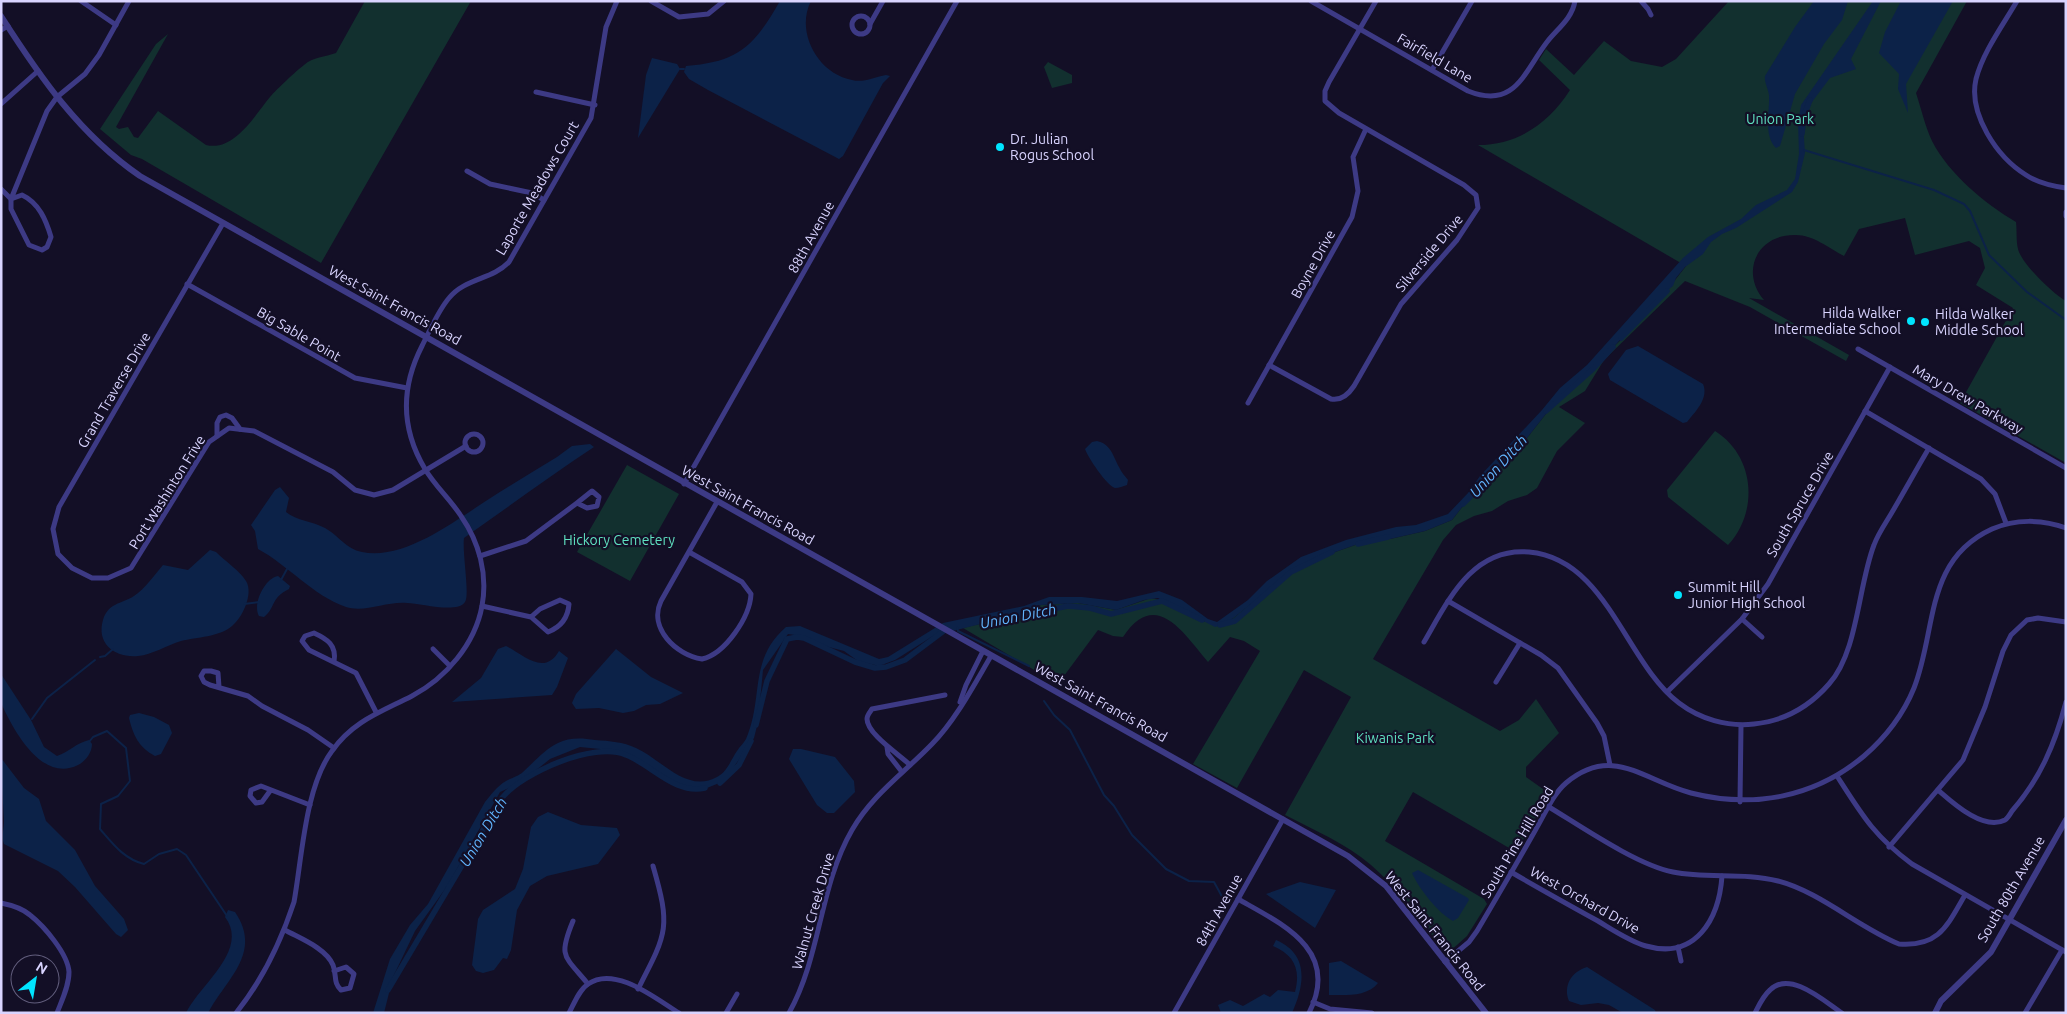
<svg xmlns="http://www.w3.org/2000/svg" width="2067" height="1014" font-family="Ubuntu,sans-serif">
<style>
.green{fill:#12302f}
.water{fill:#0c2248}
.lines{fill:none;stroke-linecap:round;stroke-linejoin:round}
.stream{stroke:#0c2248;stroke-width:2}
.canal{stroke:#0c2248;stroke-width:5.5}
.minor{stroke:#3d3a85;stroke-width:5}
.tertiary{stroke:#3d3a85;stroke-width:6}
.poi-dot{fill:#00e5ff;stroke:#130f26;stroke-width:2}
.labels{text-anchor:middle;dominant-baseline:central;stroke-width:4.5;stroke-linejoin:round;paint-order:stroke}
.street-label{font-size:14px;fill:#d9d4ff;stroke:#130f26}
.park-label{font-size:14px;fill:#5fe0c0;stroke:#130f26}
.poi-label{font-size:14px;fill:#d9d4ff;stroke:#130f26;text-anchor:start}
.water-label{font-size:15px;font-style:italic;fill:#62b6ff;stroke:#130f26}
</style>
<rect width="100%" height="100%" fill="#130f26"/>
<g class="green">
<path d="M 365,1 L 471,1 L 321,263 L 142,159 L 131,155 L 100,129 L 156,44 L 168,34 L 116,127 L 119,129 L 128,127 L 134,137 L 138,138 L 158,111 L 206,145 C 234,152 255,115 270,97 C 277,89 295,72 304,65 C 313,57 325,57 336,53 Z"/>
<path d="M 1729,1 L 1967,1 L 1916,93 C 1921,108 1925,126 1932,141 C 1949,174 1984,203 2016,222 C 2017,230 2016,241 2018,249 C 2021,263 2053,294 2066,301 L 2066,463 L 1960,403 L 2013,308 L 1976,285 L 1985,268 L 1980,248 L 1969,241 L 1915,255 L 1905,218 L 1859,229 L 1844,256 C 1829,248 1812,234 1794,235 C 1757,235 1740,272 1764,300 L 1749,298 L 1849,355 L 1846,361 L 1750,307 L 1685,281 L 1604,360 L 1585,391 L 1559,407 L 1585,423 L 1557,451 L 1537,488 L 1527,495 L 1508,501 L 1492,511 L 1474,516 L 1456,525 L 1443,540 L 1373,659 L 1500,731 L 1519,720 L 1536,699 L 1559,733 L 1526,767 L 1526,777 L 1550,794 L 1516,852 L 1413,792 L 1385,841 L 1484,899 L 1487,904 L 1467,936 L 1448,953 L 1443,951 C 1423,921 1398,889 1371,865 C 1347,844 1314,830 1285,815 L 1351,697 L 1304,670 L 1237,788 L 1193,764 L 1260,651 L 1244,641 L 1230,637 L 1208,662 C 1184,634 1156,587 1123,637 L 1113,636 L 1098,630 L 1058,684 L 963,628 L 1020,614 L 1041,605 L 1078,603 L 1116,610 L 1151,598 L 1165,601 L 1200,620 L 1220,626 L 1231,620 L 1269,588 L 1307,562 L 1372,539 L 1390,539 L 1425,531 L 1452,520 L 1473,493 L 1516,452 L 1560,396 L 1623,338 L 1628,329 L 1652,303 L 1665,293 L 1686,266 L 1478,145 C 1518,145 1549,123 1570,90 L 1539,60 L 1546,49 L 1574,75 L 1604,41 L 1631,61 L 1662,67 L 1676,59 Z"/>
<path d="M 1048,62 L 1072,75 L 1072,83 L 1052,88 L 1044,67 Z"/>
<path d="M 1715,431 C 1755,456 1759,512 1728,545 L 1668,497 L 1667,490 Z"/>
<path d="M 627,465 L 679,494 L 630,581 L 577,552 Z"/>
</g>
<g class="water">
<path d="M 780,1 L 811,1 C 795,32 818,74 852,80 C 863,83 875,77 886,75 L 890,76 L 883,83 L 843,156 L 839,159 L 708,90 L 689,79 L 684,72 L 686,66 C 739,62 754,46 780,1 Z"/>
<path d="M 1814,1 L 1848,1 L 1842,20 L 1824,44 L 1795,94 L 1780,146 L 1776,148 C 1763,135 1770,111 1769,95 C 1768,88 1764,82 1765,76 L 1795,27 Z"/>
<path d="M 1873,1 L 1881,1 L 1851,59 L 1856,69 L 1830,78 L 1806,110 L 1803,124 L 1805,153 L 1798,182 L 1792,192 L 1736,228 L 1722,234 L 1711,242 L 1703,254 L 1685,267 L 1676,278 L 1673,286 L 1652,303 L 1612,349 L 1560,396 L 1516,452 L 1473,493 L 1452,520 L 1425,531 L 1390,539 L 1372,539 L 1307,562 L 1288,574 L 1226,624 L 1215,627 L 1158,598 L 1144,600 L 1116,610 L 1078,603 L 1041,605 L 1020,614 L 933,636 L 895,660 L 879,666 L 858,661 L 844,651 L 821,645 L 801,636 L 788,634 L 763,670 L 758,722 L 754,738 L 724,781 L 707,788 L 690,787 L 675,783 L 641,761 L 620,751 L 580,747 L 550,759 L 520,783 L 500,792 L 448,885 L 415,931 L 393,977 L 384,1013 L 373,1013 L 390,959 L 410,925 L 428,904 L 485,802 C 491,795 497,786 506,781 C 511,778 519,776 523,772 C 534,762 544,750 558,743 C 569,737 583,738 595,740 C 610,741 623,742 636,748 C 661,759 687,794 717,777 C 728,771 730,761 737,751 C 740,746 744,743 746,739 C 764,698 748,660 786,627 L 800,626 L 879,659 L 888,657 L 943,623 L 1024,606 L 1049,597 L 1082,597 L 1117,601 L 1159,591 L 1182,600 L 1208,619 L 1217,622 L 1248,600 L 1267,581 L 1301,557 L 1346,540 L 1396,527 L 1416,525 L 1448,514 L 1468,493 L 1480,476 L 1542,410 L 1560,388 L 1587,365 L 1683,258 L 1708,237 L 1741,219 L 1756,205 L 1787,190 L 1795,179 L 1799,154 L 1798,122 L 1801,105 Z"/>
<path d="M 1901,1 L 1953,1 L 1906,84 L 1908,113 L 1898,89 L 1899,74 L 1879,53 L 1885,32 Z"/>
<path d="M 652,58 L 677,64 L 680,69 L 638,138 L 646,75 Z"/>
<path d="M 1638,346 L 1703,384 C 1709,398 1696,411 1687,422 L 1683,423 L 1610,380 L 1608,374 L 1626,350 Z"/>
<path d="M 1097,441 C 1111,444 1113,456 1119,467 C 1121,472 1125,476 1128,480 L 1127,485 C 1123,486 1119,488 1115,488 C 1107,486 1087,456 1085,449 L 1092,442 Z"/>
<path d="M 590,444 L 594,447 C 550,476 507,508 464,538 C 462,552 470,595 465,602 C 457,614 420,603 407,603 C 387,601 365,613 346,607 C 312,595 288,565 258,549 L 255,531 L 251,525 L 275,490 L 280,487 L 289,498 L 286,512 C 297,521 312,521 325,528 C 338,535 346,549 362,552 C 404,561 456,520 489,499 C 511,485 534,471 557,457 L 572,446 Z"/>
<path d="M 210,550 L 216,552 C 225,561 240,571 246,581 C 254,594 242,618 232,626 C 219,637 197,637 181,641 C 167,645 152,655 138,656 C 115,658 96,644 103,620 C 108,603 121,604 134,596 C 145,589 155,574 163,565 L 188,570 Z"/>
<path d="M 278,576 L 290,586 L 289,589 C 270,598 276,608 264,617 L 259,616 C 252,604 265,578 278,576 Z"/>
<path d="M 506,646 C 523,654 544,677 559,651 L 568,658 L 557,687 L 552,695 L 452,702 L 481,678 L 498,649 Z"/>
<path d="M 616,649 L 651,677 L 683,693 L 660,704 L 646,705 L 634,711 L 623,713 L 599,708 L 576,709 L 572,703 L 576,694 Z"/>
<path d="M 1,674 L 31,720 L 44,747 L 57,756 C 69,752 76,743 89,740 L 92,744 C 92,752 86,761 78,765 C 42,783 14,731 2,705 C 0,697 1,683 1,674 Z"/>
<path d="M 139,713 L 154,717 L 169,725 L 172,733 L 161,754 L 155,756 C 139,748 133,735 129,718 L 130,715 Z"/>
<path d="M 793,749 L 801,749 L 835,757 L 854,781 L 855,792 L 834,813 L 827,813 L 817,805 L 789,759 Z"/>
<path d="M 1,758 L 24,788 L 39,799 L 46,821 L 75,850 L 95,886 L 124,919 L 128,930 L 121,937 L 116,934 L 75,887 L 58,871 L 4,844 C 1,836 4,829 4,821 C 3,800 1,779 1,758 Z"/>
<path d="M 548,812 L 581,825 L 617,828 L 620,835 L 598,864 L 547,876 L 530,886 L 517,910 L 511,950 L 507,959 L 503,958 L 494,970 L 483,973 L 476,971 L 472,965 L 478,919 L 483,910 L 515,889 L 523,869 L 531,827 L 538,817 Z"/>
<path d="M 1418,870 L 1468,898 L 1469,900 L 1458,918 L 1453,921 C 1438,913 1419,889 1412,873 Z"/>
<path d="M 1300,882 L 1336,890 L 1315,928 L 1266,894 Z"/>
<path d="M 228,910 L 235,912 C 263,953 226,979 208,1013 L 186,1013 C 199,985 250,950 225,917 Z"/>
<path d="M 1276,940 C 1309,954 1305,984 1292,1013 L 1221,1013 L 1218,1005 L 1230,1000 L 1243,1006 L 1264,994 L 1270,997 L 1278,990 L 1295,992 C 1301,969 1294,955 1273,946 Z"/>
<path d="M 1341,961 L 1378,983 C 1367,997 1346,995 1329,995 L 1329,963 Z"/>
<path d="M 1587,967 L 1655,1010 L 1656,1013 L 1623,1013 L 1609,1005 L 1598,1003 L 1581,1005 L 1569,1001 C 1563,986 1571,972 1587,967 Z"/>
</g>
<g class="lines">
<g class="stream">
<path d="M 680,69 L 684,69"/>
<path d="M 1804,150 L 1934,190 L 1964,204 L 1970,211 L 1989,255 L 2027,292 L 2066,320"/>
<path d="M 281,580 L 287,569"/>
<path d="M 244,604 L 259,602"/>
<path d="M 957,627 L 958,631 L 1029,666"/>
<path d="M 100,657 L 105,656 L 113,649"/>
<path d="M 1044,701 L 1054,715 L 1070,730 L 1104,795 L 1114,806 L 1132,835 L 1166,869 L 1189,881 L 1214,882 L 1225,902"/>
<path d="M 32,719 L 47,698 L 95,660"/>
<path d="M 89,742 L 93,737 L 107,731 L 126,748 L 130,781 L 118,796 L 101,804 L 100,829 C 113,844 124,859 144,864 L 159,854 L 177,849 L 186,855 L 227,916"/>
</g>
<g class="canal">
<path d="M 1802,134 L 1804,116 L 1810,100"/>
<path d="M 1621,338 L 1667,291"/>
<path d="M 1546,411 L 1593,369 L 1613,347"/>
<path d="M 1463,504 L 1497,470"/>
<path d="M 1358,544 L 1388,537"/>
<path d="M 988,622 L 1068,606 L 1090,608 L 1111,614 L 1162,601 L 1202,620"/>
<path d="M 1220,625 L 1235,621 L 1291,572 L 1332,552"/>
<path d="M 756,725 L 767,681 L 787,639 L 797,637 L 804,638 L 855,662 L 875,668 L 886,667 L 905,660 L 945,630"/>
<path d="M 720,783 L 739,765 L 751,741"/>
<path d="M 388,990 L 502,798 C 522,773 594,741 626,755 C 652,765 675,795 705,788"/>
</g>
<g class="minor">
<path d="M 81,1 L 116,25"/>
<path d="M 651,1 L 679,17 L 708,14 L 724,1"/>
<path d="M 1311,1 L 1468,91 C 1515,110 1524,72 1547,42 C 1557,29 1572,19 1575,1"/>
<path d="M 1641,1 L 1648,9 L 1651,15"/>
<path d="M 2017,1 C 2003,25 1983,52 1976,79 C 1968,114 1997,157 2026,175 C 2038,183 2052,186 2066,188"/>
<circle cx="861" cy="25" r="9"/>
<path d="M 870,24 L 883,1"/>
<path d="M 1,30 L 8,26"/>
<path d="M 1432,70 L 1472,1"/>
<path d="M 536,92 L 595,105"/>
<path d="M 1,104 L 38,71"/>
<path d="M 467,171 L 490,184 L 532,193 L 544,200"/>
<path d="M 1,189 L 11,199"/>
<path d="M 11,199 L 22,195 C 39,203 46,220 51,237 L 47,247 L 42,250 L 29,245 L 11,209 L 11,199 L 47,111 L 57,97 L 85,74 L 99,55 L 129,1"/>
<path d="M 2066,212 L 2066,216"/>
<path d="M 222,225 L 59,507 L 53,529 L 58,554 L 72,568 L 92,578 L 108,578 L 131,568 L 209,442 L 229,428 L 254,431 L 333,472 L 355,490 L 374,495 L 393,490 L 466,446"/>
<path d="M 187,284 L 355,378 L 407,388"/>
<path d="M 1858,349 L 2066,468"/>
<path d="M 1269,365 L 1331,399 C 1341,401 1348,395 1354,386 L 1401,304 L 1457,240 L 1478,208 L 1476,195 L 1464,185 L 1339,113 L 1325,101 L 1325,91 L 1329,82 L 1376,1"/>
<path d="M 1248,403 L 1352,217 L 1358,191 L 1353,157 L 1366,129"/>
<path d="M 1865,411 L 1981,479 L 1995,494 L 2006,523"/>
<circle cx="474" cy="443" r="9"/>
<path d="M 217,436 L 217,423 L 220,417 L 226,415 L 232,418 L 240,429"/>
<path d="M 684,484 L 957,1"/>
<path d="M 689,552 L 742,582 L 751,594 C 750,617 725,654 702,659 C 676,655 648,628 661,601 L 717,502"/>
<path d="M 480,556 L 526,541 L 577,503 L 587,508 L 597,506 L 599,497 L 592,491 L 577,503"/>
<path d="M 1448,601 L 1541,655 L 1558,668 L 1597,723 L 1604,736 L 1610,765"/>
<path d="M 482,606 L 531,617 L 548,632 C 561,627 568,618 569,604 L 560,600 L 540,609 L 531,617"/>
<path d="M 1742,619 L 1762,637"/>
<path d="M 1424,642 C 1448,601 1472,547 1529,552 C 1607,559 1625,662 1679,703 C 1700,719 1727,727 1754,724 C 1784,721 1809,707 1829,684 C 1858,652 1858,586 1874,545 C 1878,534 1885,524 1891,514 C 1904,492 1916,470 1929,448"/>
<path d="M 433,649 L 450,666"/>
<path d="M 334,662 C 337,645 327,639 314,633 L 305,636 L 302,641 L 309,650 L 356,673 L 376,712"/>
<path d="M 1496,682 L 1520,643"/>
<path d="M 219,687 L 218,673 L 211,671 L 204,671 L 201,676 L 204,682 L 210,685 L 248,696 L 262,706 L 308,730 L 334,748"/>
<path d="M 1667,692 L 1742,619 L 1768,584 L 1890,367"/>
<path d="M 960,702 L 966,685 L 983,651"/>
<path d="M 887,747 L 888,754 L 902,772"/>
<path d="M 910,765 C 900,755 867,734 867,719 C 867,715 870,712 872,709 L 945,695"/>
<path d="M 1837,776 C 1862,815 1874,836 1912,864 L 2066,952"/>
<path d="M 1938,790 C 1953,803 1983,831 2005,820 C 2008,818 2010,814 2012,811 C 2040,779 2055,744 2066,702"/>
<path d="M 270,791 L 262,802 L 256,803 L 250,796 L 251,790 L 261,786 L 310,805"/>
<path d="M 1740,802 L 1741,726"/>
<path d="M 1549,807 C 1582,827 1637,865 1673,872 C 1707,879 1744,872 1778,881 C 1820,892 1858,927 1899,944 C 1939,947 1947,926 1965,895"/>
<path d="M 1889,847 L 1963,760 L 1985,707 L 2003,651 L 2011,635 L 2027,620 L 2038,618 L 2066,622"/>
<path d="M 1511,872 C 1540,889 1569,905 1598,921 C 1613,930 1629,941 1646,946 C 1696,960 1719,919 1722,876"/>
<path d="M 1238,899 C 1282,924 1341,950 1309,1013"/>
<path d="M 1,903 C 11,905 22,908 30,915 C 44,926 68,954 69,972 C 69,986 62,1000 57,1013"/>
<path d="M 573,921 C 558,957 564,955 588,984"/>
<path d="M 285,930 C 299,938 326,948 333,965 C 337,975 333,983 341,990 L 350,988 L 354,974 L 346,967 L 334,971"/>
<path d="M 1678,947 L 1681,961"/>
<path d="M 1445,962 L 1469,942 L 1477,931 C 1497,897 1517,863 1536,829 C 1545,814 1553,794 1566,783 C 1613,744 1644,781 1691,793 C 1754,809 1815,797 1864,756 C 1886,737 1903,715 1914,688 C 1937,630 1924,560 1992,529 C 2015,519 2042,519 2066,528"/>
<path d="M 638,989 C 667,933 671,928 653,866"/>
<path d="M 1313,1002 L 1330,1009 L 1372,1013"/>
<path d="M 236,1013 C 262,981 281,941 294,902 C 302,858 305,787 332,751 C 353,721 381,712 412,696 C 446,678 475,644 482,606 C 488,574 479,542 461,516 C 450,499 435,486 425,469 C 401,429 401,387 422,346 C 430,330 438,311 449,298 C 465,278 492,280 509,262 L 591,118 L 606,27 L 617,1"/>
<path d="M 569,1013 C 574,1004 579,990 588,984 C 615,965 656,999 679,1013"/>
<path d="M 726,1013 L 737,994"/>
<path d="M 789,1013 C 821,956 819,887 852,830 C 872,795 904,773 932,744 C 955,721 974,685 991,656"/>
<path d="M 1174,1013 L 1283,819"/>
<path d="M 1755,1013 C 1759,1005 1763,996 1770,990 C 1790,970 1824,1001 1842,1013"/>
<path d="M 2025,1013 L 2062,950"/>
</g>
<g class="tertiary">
<path d="M 1,16 C 40,77 80,135 140,176 L 1348,856 L 1386,886 L 1486,1013"/>
<path d="M 1935,1013 L 1941,1001 L 1991,952 L 2066,820"/>
</g>
</g>
<g class="poi-dot">
<circle cx="1000" cy="147" r="5"/>
<circle cx="1911" cy="321" r="5"/>
<circle cx="1925" cy="322" r="5"/>
<circle cx="1678" cy="595" r="5"/>
</g>
<g class="labels">
<g class="street-label">
<text transform="translate(1435 58) rotate(30)">Fairfield Lane</text>
<text transform="translate(537 188) rotate(-60)">Laporte Meadows Court</text>
<text transform="translate(811 237) rotate(-61)">88th Avenue</text>
<text transform="translate(1429 253) rotate(-50)">Silverside Drive</text>
<text transform="translate(1313 264) rotate(-61)">Boyne Drive</text>
<text transform="translate(395 305) rotate(29)">West Saint Francis Road</text>
<text transform="translate(299 334) rotate(30)">Big Sable Point</text>
<text transform="translate(114 390) rotate(-60)">Grand Traverse Drive</text>
<text transform="translate(1968 399) rotate(30)">Mary Drew Parkway</text>
<text transform="translate(167 492) rotate(-58)">Port Washinton Frive</text>
<text transform="translate(1800 504) rotate(-60)">South Spruce Drive</text>
<text transform="translate(748 505) rotate(29)">West Saint Francis Road</text>
<text transform="translate(1101 702) rotate(29)">West Saint Francis Road</text>
<text transform="translate(1517 842) rotate(-59)">South Pine Hill Road</text>
<text transform="translate(2011 889) rotate(-60)">South 80th Avenue</text>
<text transform="translate(1585 900) rotate(29)">West Orchard Drive</text>
<text transform="translate(1219 910) rotate(-61)">84th Avenue</text>
<text transform="translate(813 911) rotate(-74)">Walnut Creek Drive</text>
<text transform="translate(1435 931) rotate(51)">West Saint Francis Road</text>
</g>
<g class="park-label">
<text x="1780" y="119">Union Park</text>
<text x="619" y="540">Hickory Cemetery</text>
<text x="1395" y="738">Kiwanis Park</text>
</g>
<g class="poi-label">
<text x="1010" y="139">Dr. Julian<tspan x="1010" dy="16">Rogus School</tspan></text>
<text x="1901" y="313" text-anchor="end">Hilda Walker<tspan x="1901" dy="16">Intermediate School</tspan></text>
<text x="1935" y="314">Hilda Walker<tspan x="1935" dy="16">Middle School</tspan></text>
<text x="1688" y="587">Summit Hill<tspan x="1688" dy="16">Junior High School</tspan></text>
</g>
<g class="water-label">
<text transform="translate(1498 466) rotate(-48)">Union Ditch</text>
<text transform="translate(1018 616) rotate(-11)">Union Ditch</text>
<text transform="translate(483 832) rotate(-59)">Union Ditch</text>
</g>
</g>
<rect width="2067" height="1014" fill="none" stroke="#d9d4ff" stroke-width="5"/>
<g transform="translate(35 979) rotate(31)"><circle r="24" fill="#130f26" stroke="#625e7d"/>
<path d="M0-4L9 19L0 12L-9 19Z" fill="#00e5ff"/>
<text y="-8" font-size="14" font-weight="bold" text-anchor="middle" fill="#d9d4ff">N</text>
</g>
</svg>
